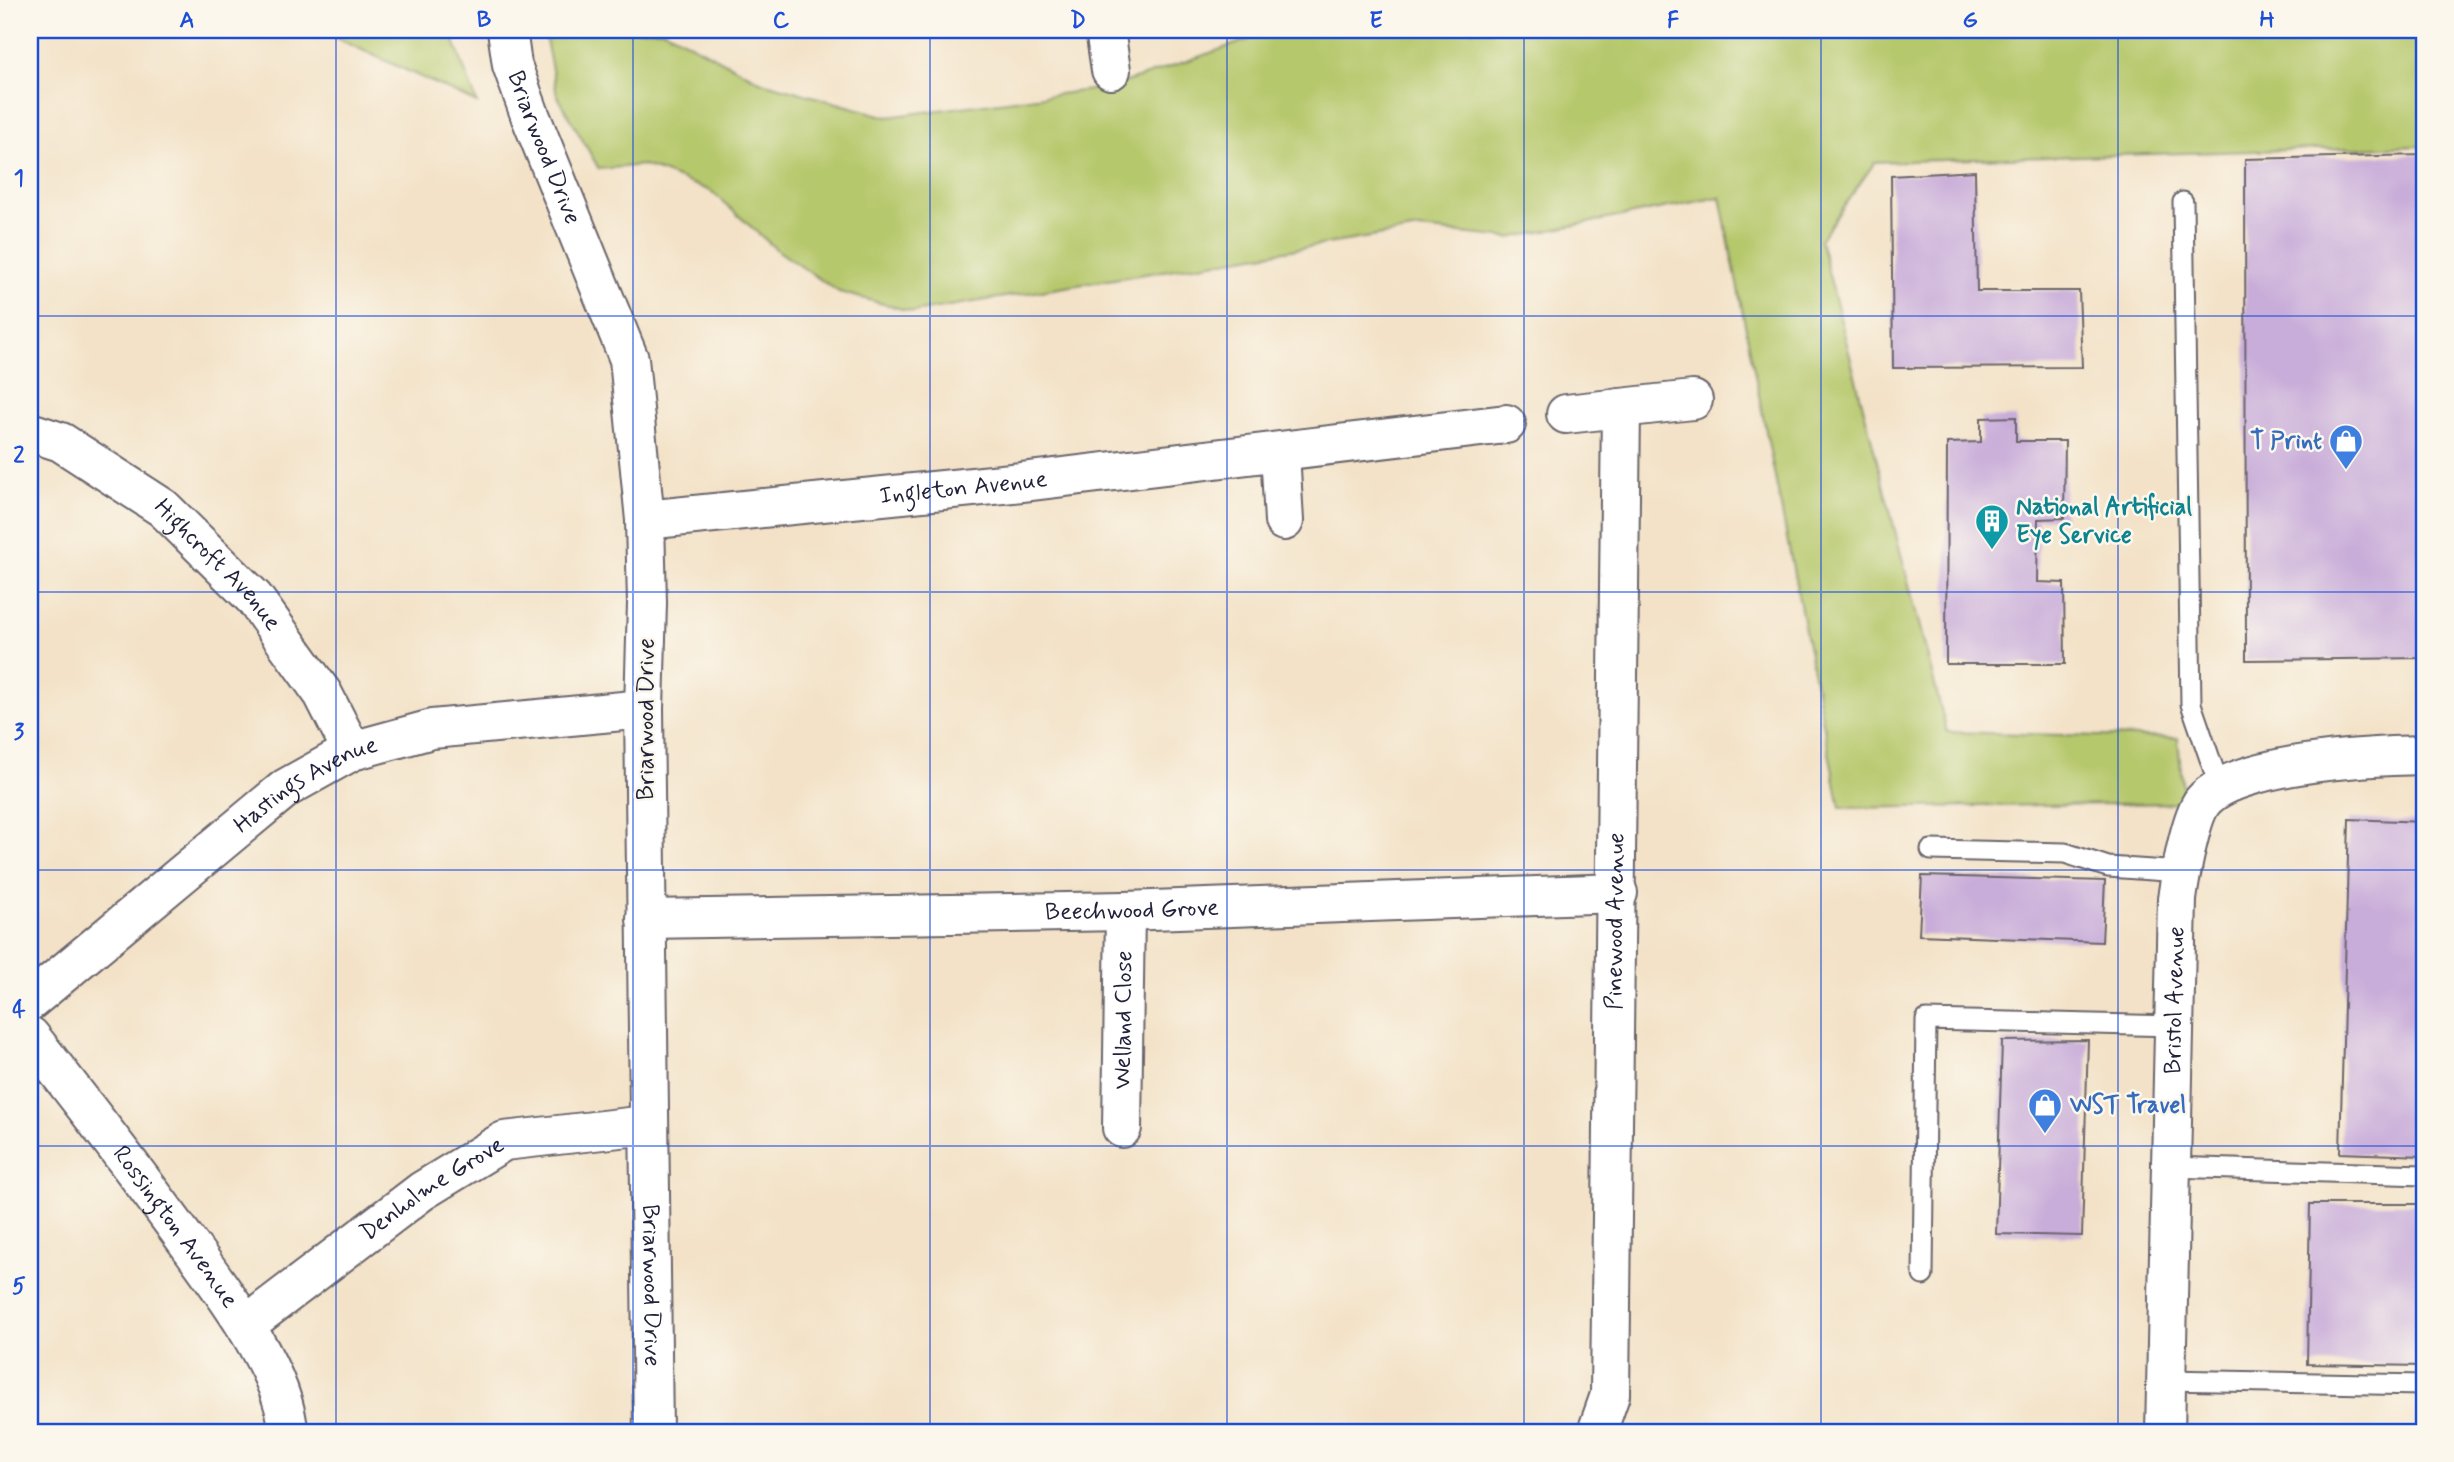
<svg xmlns="http://www.w3.org/2000/svg" width="2454" height="1462" font-family="Mynerve,sans-serif">
<style>
.green{fill:#b6c86c;stroke:#6c7554;stroke-width:2}
.building{fill:#c8acd9}
.lines{fill:none;stroke-linecap:round;stroke-linejoin:round}
.lane-casing{stroke:#6b656c;stroke-width:23}
.street-casing{stroke:#6b656c;stroke-width:42}
.lane{stroke:#fff;stroke-width:19}
.street{stroke:#fff;stroke-width:38}
.grid{fill:none;stroke:#1d4ed8;stroke-width:2;stroke-opacity:0.55}
.labels{text-anchor:middle;dominant-baseline:central;stroke-width:5;stroke-linejoin:round;paint-order:stroke}
.street-label{font-size:24px;fill:#22223b;stroke:#fbf7ec}
.shop-label{font-size:24px;font-weight:bold;fill:#366cbe;stroke:#fbf7ec;text-anchor:end}
.culture-label{font-size:24px;font-weight:bold;fill:#0d838f;stroke:#fbf7ec;text-anchor:start}
.neatline{fill:none;stroke:#1d4ed8;stroke-width:2.5}
.grid-label{font-size:23px;text-anchor:middle;font-weight:bold;fill:#1d4ed8}
</style>
<rect width="100%" height="100%" fill="#fbf7ec"/>
<filter id="ink" filterUnits="userSpaceOnUse"><feTurbulence type="fractalNoise" baseFrequency=".0143" numOctaves="2"/><feDisplacementMap in="SourceGraphic" scale="14" xChannelSelector="R" yChannelSelector="G"/><feConvolveMatrix kernelMatrix="1 2 1 2 8 2 1 2 1" color-interpolation-filters="sRGB"/></filter>
<filter id="wash" filterUnits="userSpaceOnUse"><feTurbulence type="fractalNoise" baseFrequency=".00686" numOctaves="4" result="noise"/><feDisplacementMap in="SourceGraphic" scale="28" xChannelSelector="R" yChannelSelector="G"/><feGaussianBlur stdDeviation="1.57" result="paint"/><feColorMatrix in="noise" values="0 0 0 0 0 0 0 0 0 0 0 0 0 0 0 0 0 1.4 0 .05"/><feComposite in="paint" operator="in"/></filter>
<g filter="url(#wash)">
<rect width="100%" height="100%" fill="#f3e2c7"/>
<g class="green">
<path d="M 319,30 L 450,30 L 477,103 Z"/>
<path d="M 544,30 L 664,30 L 762,82 L 887,117 L 1112,87 L 1276,30 L 2424,30 L 2424,146 L 1875,162 L 1820,240 L 1947,732 L 2178,738 L 2184,803 L 1840,808 L 1720,197 L 1510,238 L 1419,229 L 913,312 L 839,292 L 777,250 L 711,191 L 644,165 L 599,169 L 557,95 Z"/>
</g>
<g id="blocks">
<g class="building">
<path d="M 2424,155 L 2424,658 L 2246,660 L 2245,159 Z"/>
<path d="M 1975,171 L 1977,291 L 2079,291 L 2082,367 L 1893,368 L 1891,176 Z"/>
<path d="M 2016,417 L 2016,441 L 2065,441 L 2064,518 L 2038,519 L 2037,582 L 2064,583 L 2065,664 L 1946,664 L 1947,443 L 1981,442 L 1981,418 Z"/>
<path d="M 2349,819 L 2424,822 L 2424,1156 L 2340,1153 Z"/>
<path d="M 1922,876 L 2105,881 L 2102,942 L 1919,935 Z"/>
<path d="M 2088,1040 L 2082,1236 L 1996,1234 L 2002,1041 Z"/>
<path d="M 2310,1204 L 2424,1204 L 2424,1366 L 2307,1364 Z"/>
</g>
</g>
</g>
<g filter="url(#ink)">
<use href="#blocks" fill-opacity="0" stroke="#6b656c" stroke-width="2"/>
<g class="lines">
<g class="lane-casing">
<g id="lane">
<path d="M 2183,202 L 2191,704 L 2220,788"/>
<path d="M 1931,850 L 2065,853 L 2108,867 L 2181,872"/>
<path d="M 2171,1167 L 2424,1175"/>
<path d="M 1923,1275 L 1926,1020 L 2174,1026"/>
<path d="M 2165,1380 L 2424,1385"/>
</g>
</g>
<g class="street-casing">
<g id="street">
<path id="s1" d="M 507,30 L 512,65 L 530,115 L 629,359 L 645,520 L 647,603 L 644,709 L 653,1432"/>
<path d="M 1105,30 L 1111,70"/>
<path d="M 1566,414 L 1693,400"/>
<path id="s2" d="M 30,432 L 61,442 L 163,508 L 254,598 L 323,694 L 352,751"/>
<path d="M 1280,452 L 1284,521"/>
<path id="s3" d="M 645,520 L 1022,482 L 1506,424"/>
<path id="s4" d="M 646,919 L 1125,911 L 1618,893"/>
<path id="s5" d="M 30,1001 L 286,788 L 352,751 L 432,729 L 644,709"/>
<path id="s6" d="M 30,1036 C 79,1098 127,1160 174,1224 C 211,1275 286,1369 288,1432"/>
<path id="s7" d="M 1122,1128 L 1125,911"/>
<path id="s8" d="M 246,1325 L 422,1191 L 504,1141 L 647,1125"/>
<path id="s9" d="M 1597,1432 L 1610,1395 L 1621,408"/>
<path id="s10" d="M 2165,1432 L 2177,899 C 2180,878 2190,817 2203,801 C 2236,762 2373,756 2424,755"/>
</g>
</g>
<use href="#lane" class="lane"/>
<use href="#street" class="street"/>
</g>
</g>
<path class="grid" d="M 336,30 L 336,1432M 633,30 L 633,1432M 930,30 L 930,1432M 1227,30 L 1227,1432M 1524,30 L 1524,1432M 1821,30 L 1821,1432M 2118,30 L 2118,1432M 30,316 L 2424,316M 30,592 L 2424,592M 30,870 L 2424,870M 30,1146 L 2424,1146"/>
<defs>
<g id="shop-pin" transform="scale(1.75)"><path d="M0 17L-7.5 6A9.5 9.5 0 1 1 7.5 6Z" fill="#3f7fe0" stroke="#fbf7ec"/><path d="M-5-2.5h2.3a2.7 3.5 0 0 1 5.4 0H5L5.5 6h-11ZM-1.5-2.5h3a1.5 2.3 0 0 0-3 0Z" fill="#fff"/></g>
<g id="building-pin" transform="scale(1.75)"><path d="M0 17L-7.5 6A9.5 9.5 0 1 1 7.5 6Z" fill="#0f9aa8" stroke="#fbf7ec"/><path d="M-4-6H4V6H1V3H-1V6H-4ZM-2.5-4.3h1.7v1.8h-1.7ZM.8-4.3h1.7v1.8H.8ZM-2.5-1h1.7V.8h-1.7ZM.8-1h1.7V.8H.8Z" fill="#fff"/></g>
</defs>
<g fill-rule="evenodd">
<use href="#shop-pin" x="2346" y="441"/>
<use href="#building-pin" x="1992" y="521"/>
<use href="#shop-pin" x="2045" y="1105"/>
</g>
<g class="labels">
<g class="street-label">
<text stroke="none"><textPath href="#s1" startOffset="124">Briarwood Drive</textPath></text>
<text stroke="none"><textPath href="#s3" startOffset="320">Ingleton Avenue</textPath></text>
<text stroke="none"><textPath href="#s2" startOffset="233">Highcroft Avenue</textPath></text>
<text transform="translate(646 719) rotate(-90)">Briarwood Drive</text>
<text stroke="none"><textPath href="#s5" startOffset="352">Hastings Avenue</textPath></text>
<text stroke="none"><textPath href="#s4" startOffset="486">Beechwood Grove</textPath></text>
<text stroke="none"><textPath href="#s9" startOffset="513">Pinewood Avenue</textPath></text>
<text stroke="none"><textPath href="#s10" startOffset="432">Bristol Avenue</textPath></text>
<text stroke="none"><textPath href="#s7" startOffset="108">Welland Close</textPath></text>
<text stroke="none"><textPath href="#s8" startOffset="231">Denholme Grove</textPath></text>
<text stroke="none"><textPath href="#s6" startOffset="240">Rossington Avenue</textPath></text>
<text stroke="none"><textPath href="#s1" startOffset="1279">Briarwood Drive</textPath></text>
</g>
<g class="shop-label">
<text x="2322" y="441">T Print</text>
<text x="2070" y="1105" text-anchor="start">WST Travel</text>
</g>
<g class="culture-label">
<text x="2016" y="507">National Artificial<tspan x="2016" dy="28">Eye Service</tspan></text>
</g>
</g>
<rect width="2454" height="1462" fill="none" stroke="#fbf7ec" stroke-width="77"/>
<rect x="38" y="38" width="2378" height="1386" class="neatline"/>
<g class="grid-label">
<text x="187" y="27">A</text>
<text x="484" y="27">B</text>
<text x="781" y="27">C</text>
<text x="1078" y="27">D</text>
<text x="1376" y="27">E</text>
<text x="1673" y="27">F</text>
<text x="1970" y="27">G</text>
<text x="2267" y="27">H</text>
<text x="19" y="185">1</text>
<text x="19" y="462">2</text>
<text x="19" y="739">3</text>
<text x="19" y="1016">4</text>
<text x="19" y="1293">5</text>
</g>
</svg>
